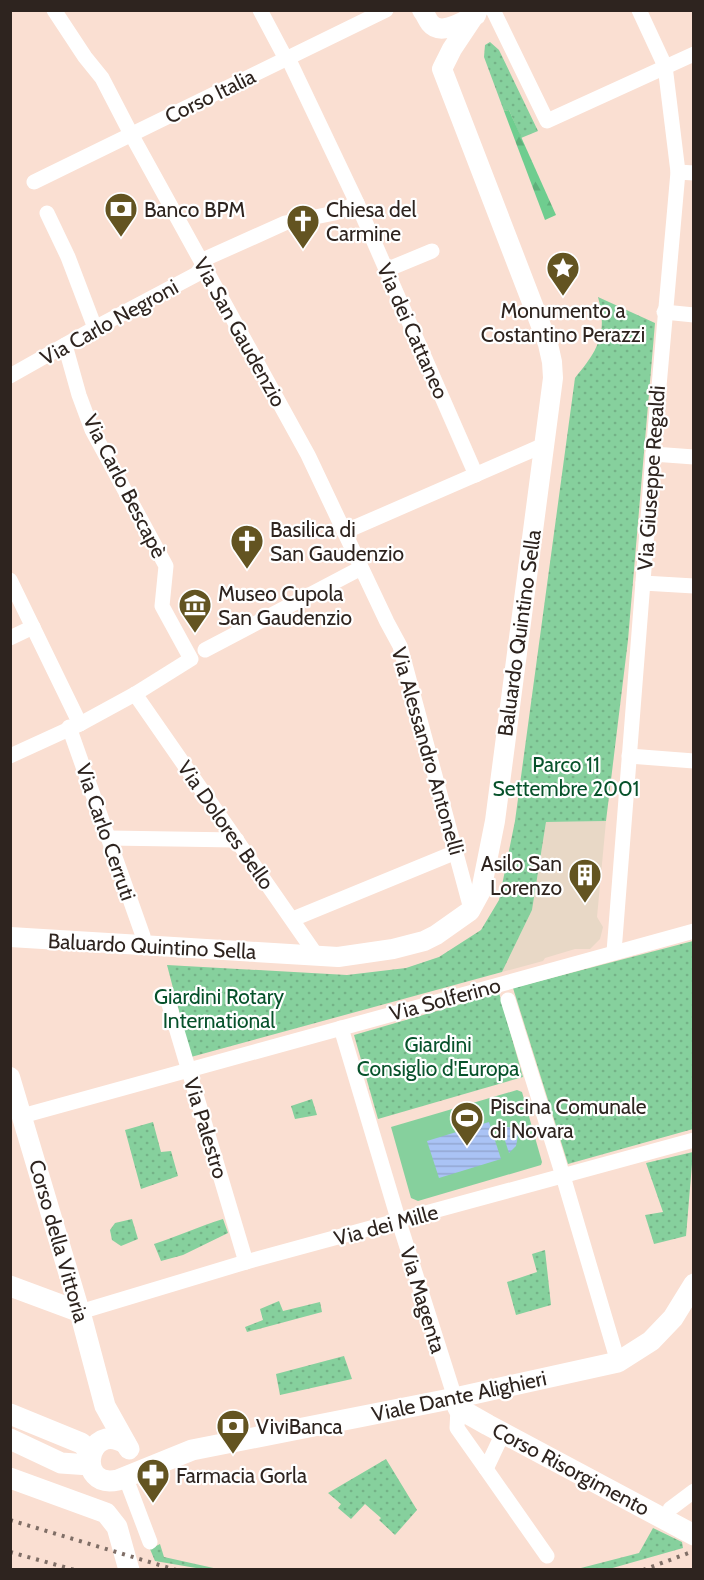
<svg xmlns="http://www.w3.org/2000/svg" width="704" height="1580" font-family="Cabin,sans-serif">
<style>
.education{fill:#e8d8c6}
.grass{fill:url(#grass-dots)}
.forest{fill:url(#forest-firs)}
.pitch{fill:#86d09d}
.water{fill:url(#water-rules)}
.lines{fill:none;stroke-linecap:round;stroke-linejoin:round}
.minor{stroke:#fff;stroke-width:15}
.tertiary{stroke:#fff;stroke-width:20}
.secondary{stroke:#fff;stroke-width:21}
.rail{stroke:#7f6e66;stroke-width:4;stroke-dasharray:3 6;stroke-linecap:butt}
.labels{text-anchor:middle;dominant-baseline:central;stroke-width:4.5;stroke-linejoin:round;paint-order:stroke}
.street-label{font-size:21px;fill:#2e241f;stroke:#fff}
.poi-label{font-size:21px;fill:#2e241f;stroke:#fff;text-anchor:start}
.park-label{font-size:21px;fill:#07522b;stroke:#fff}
</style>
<defs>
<pattern id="grass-dots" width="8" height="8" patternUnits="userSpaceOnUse" patternTransform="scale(1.5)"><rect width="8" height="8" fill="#86d09d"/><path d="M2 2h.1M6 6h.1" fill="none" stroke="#74b287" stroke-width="1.8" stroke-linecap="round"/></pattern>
<pattern id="forest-firs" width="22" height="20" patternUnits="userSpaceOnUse" patternTransform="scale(1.5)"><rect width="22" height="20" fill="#6fcd8f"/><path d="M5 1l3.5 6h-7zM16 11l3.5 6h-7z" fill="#60b07b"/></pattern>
<pattern id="water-rules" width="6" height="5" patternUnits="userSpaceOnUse" patternTransform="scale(1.5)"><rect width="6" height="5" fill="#aac3f5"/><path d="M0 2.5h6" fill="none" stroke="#93a7d2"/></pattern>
</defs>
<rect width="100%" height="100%" fill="#fadfd2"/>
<path class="education" d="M 606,821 L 597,917 L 603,927 L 600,939 L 590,949 L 575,949 L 545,958 L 543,961 L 502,972 L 532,910 L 546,822 Z"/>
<g class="grass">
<path d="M 490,42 L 499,50 L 538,131 L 521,138 L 509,110 L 504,111 L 484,57 L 485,45 Z"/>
<path d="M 598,297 L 655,323 L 628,640 L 606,821 L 546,822 L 532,910 L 502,972 L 191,1057 L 167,965 L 347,975 L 406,968 L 439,957 L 481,930 L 499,900 L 515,821 L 575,378 C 598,350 608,334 598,297 Z"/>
<path d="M 693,941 L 693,1129 L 568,1164 L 513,988 Z"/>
<path d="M 499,993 L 523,1077 L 378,1119 L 354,1035 Z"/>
<path d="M 312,1099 L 317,1115 L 295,1119 L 291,1106 Z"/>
<path d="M 153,1122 L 161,1152 L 171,1151 L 178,1176 L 141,1189 L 125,1130 Z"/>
<path d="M 693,1152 L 686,1236 L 654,1244 L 645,1215 L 663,1212 L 646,1163 Z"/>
<path d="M 132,1219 L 138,1239 L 121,1246 L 112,1240 L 110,1230 L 115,1223 Z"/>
<path d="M 223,1219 L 228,1233 L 183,1255 L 161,1261 L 154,1244 C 178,1236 200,1226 223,1219 Z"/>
<path d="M 545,1250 L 551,1305 L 516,1315 L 507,1282 L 537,1272 L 532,1254 Z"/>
<path d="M 279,1301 L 283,1311 L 320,1302 L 322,1312 L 247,1332 L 245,1327 L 263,1320 L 260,1309 Z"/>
<path d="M 344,1356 L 352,1379 L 280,1395 L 276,1374 Z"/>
<path d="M 386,1459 L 417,1510 L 395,1535 L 379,1520 L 381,1518 L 365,1504 L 351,1519 L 338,1508 L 341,1504 L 328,1493 Z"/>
<path d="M 653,1528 L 682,1542 L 683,1548 L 609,1569 L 577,1569 L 639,1553 Z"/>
<path d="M 160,1544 L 164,1557 L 218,1569 L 202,1569 L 155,1561 L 150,1549 Z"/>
</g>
<path class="forest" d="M 509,110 L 556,215 L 545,220 L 504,111 Z"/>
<path class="pitch" d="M 517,1090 L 522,1092 L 542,1162 L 541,1165 L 418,1201 L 411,1198 L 391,1127 Z"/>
<g class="water">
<path d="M 489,1122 L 501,1159 L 439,1178 L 427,1141 Z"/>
<path d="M 500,1125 L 512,1128 L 518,1136 L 516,1146 L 509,1153 Z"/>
</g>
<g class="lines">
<g class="minor">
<path d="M 54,10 L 85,57 L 102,78 L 131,134 L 308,455 L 387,622 L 400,646 L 471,909"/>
<path d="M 260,10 L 286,59"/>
<path d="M 493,10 L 547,121 L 694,54"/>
<path d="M 288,58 L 357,203 L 476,475"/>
<path d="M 678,172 L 694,173"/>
<path d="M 34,182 L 386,10"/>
<path d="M 47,213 L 68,257 L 95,328"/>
<path d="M 386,270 L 432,251"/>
<path d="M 664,312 L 694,315"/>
<path d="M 10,376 L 95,328 L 197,274 L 207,258 L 285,223 L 335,213 L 357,203"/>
<path d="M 653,454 L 694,457"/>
<path d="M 344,532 L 544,445"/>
<path d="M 10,580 L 80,724"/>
<path d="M 643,583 L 694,586"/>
<path d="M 10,638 L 33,627"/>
<path d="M 205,650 L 361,568"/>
<path d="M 135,694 L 317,956"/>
<path d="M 69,727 L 143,936"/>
<path d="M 10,756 L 80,724 L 135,694 L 191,659 L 162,606 L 166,566 L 92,430 L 79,395 L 65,345"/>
<path d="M 629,756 L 694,761"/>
<path d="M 109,838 L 237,840"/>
<path d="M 293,919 L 456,852"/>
<path d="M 614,952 L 653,454 L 678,172 L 665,66 L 639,10"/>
<path d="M 166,994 L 246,1262"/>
<path d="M 508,1000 L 563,1176 L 618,1362"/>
<path d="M 341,1028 L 399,1222 L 455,1398"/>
<path d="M 22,1116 L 694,931"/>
<path d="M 80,1312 L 246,1262 L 694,1140"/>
<path d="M 458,1408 L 457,1428 L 486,1469 L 503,1433"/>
<path d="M 486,1469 L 547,1556"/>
<path d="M 125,1476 L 150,1542"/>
<path d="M 670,1509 L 694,1491"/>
</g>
<g class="tertiary">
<path d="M 422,10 C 426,15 427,19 430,23 C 441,37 464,21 476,15"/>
<path d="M 10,937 L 338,957 L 393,949 L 424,941 L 436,935 L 470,911 L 481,891 L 495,821 L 553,378 L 552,362 L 548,344 L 442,69 L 452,49 L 478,10"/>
<path d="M 10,1077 L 80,1312"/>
</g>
<g class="secondary">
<path d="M 10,1286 L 80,1312 L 105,1406 L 129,1449"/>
<path d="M 455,1398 L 458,1408 L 488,1425 L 694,1535"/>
<path d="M 10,1414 L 81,1443 L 86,1447 L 89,1458"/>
<path d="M 10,1439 L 61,1463 L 90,1465"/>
<path d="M 126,1444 C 87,1419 74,1490 118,1480 L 192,1450 L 455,1398 L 618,1362 L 651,1341 L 673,1318 L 694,1284"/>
<path d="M 10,1478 L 106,1513 L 117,1527 L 129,1570"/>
</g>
<g class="rail">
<path d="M 10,1520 L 176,1570"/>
<path d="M 10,1552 L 75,1570"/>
<path d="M 643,1570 L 694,1551"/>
</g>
</g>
<defs>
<g id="bank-pin" transform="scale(1.725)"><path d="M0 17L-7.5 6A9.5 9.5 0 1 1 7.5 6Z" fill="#635421" stroke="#fff"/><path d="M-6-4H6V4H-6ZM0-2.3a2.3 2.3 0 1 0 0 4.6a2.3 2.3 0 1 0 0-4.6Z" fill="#fff"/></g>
<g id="church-pin" transform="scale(1.725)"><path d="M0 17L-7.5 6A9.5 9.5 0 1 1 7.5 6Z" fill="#635421" stroke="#fff"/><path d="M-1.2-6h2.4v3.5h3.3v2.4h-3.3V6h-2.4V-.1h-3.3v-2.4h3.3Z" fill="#fff"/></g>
<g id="sight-pin" transform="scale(1.725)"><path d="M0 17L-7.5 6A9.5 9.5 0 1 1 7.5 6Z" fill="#635421" stroke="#fff"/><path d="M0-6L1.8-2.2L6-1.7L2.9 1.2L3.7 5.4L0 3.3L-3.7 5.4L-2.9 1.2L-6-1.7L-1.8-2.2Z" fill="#fff"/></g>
<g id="museum-pin" transform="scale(1.725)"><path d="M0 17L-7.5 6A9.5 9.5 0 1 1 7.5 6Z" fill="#635421" stroke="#fff"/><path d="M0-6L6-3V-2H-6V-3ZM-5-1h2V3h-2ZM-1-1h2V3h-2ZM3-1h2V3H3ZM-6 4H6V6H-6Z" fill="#fff"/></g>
<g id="building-pin" transform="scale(1.725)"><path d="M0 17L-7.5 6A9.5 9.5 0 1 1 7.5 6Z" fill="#635421" stroke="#fff"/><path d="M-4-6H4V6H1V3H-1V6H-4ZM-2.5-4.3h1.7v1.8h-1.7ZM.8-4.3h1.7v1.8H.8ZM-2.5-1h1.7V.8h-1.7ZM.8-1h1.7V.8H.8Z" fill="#fff"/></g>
<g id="stadium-pin" transform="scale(1.725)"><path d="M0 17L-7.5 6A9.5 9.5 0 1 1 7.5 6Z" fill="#635421" stroke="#fff"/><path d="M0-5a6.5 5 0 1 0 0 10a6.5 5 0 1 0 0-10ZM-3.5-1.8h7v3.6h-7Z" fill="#fff"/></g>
<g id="pharmacy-pin" transform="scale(1.725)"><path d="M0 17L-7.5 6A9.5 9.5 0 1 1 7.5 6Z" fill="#635421" stroke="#fff"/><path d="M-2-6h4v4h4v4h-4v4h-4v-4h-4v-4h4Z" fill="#fff"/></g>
</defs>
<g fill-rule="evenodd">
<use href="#bank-pin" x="121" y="209"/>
<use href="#church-pin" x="303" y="221"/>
<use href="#sight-pin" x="563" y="268"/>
<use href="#church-pin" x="247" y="541"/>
<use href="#museum-pin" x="195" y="605"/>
<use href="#building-pin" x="585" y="875"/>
<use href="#stadium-pin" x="467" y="1118"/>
<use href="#bank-pin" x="233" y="1426"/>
<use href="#pharmacy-pin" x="153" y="1475"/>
</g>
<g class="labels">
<g class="street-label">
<text transform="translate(210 96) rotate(-26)">Corso Italia</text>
<text transform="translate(109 322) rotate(-29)">Via Carlo Negroni</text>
<text transform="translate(413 331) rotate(66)">Via dei Cattaneo</text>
<text transform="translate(240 332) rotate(61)">Via San Gaudenzio</text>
<text transform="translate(651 478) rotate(-86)">Via Giuseppe Regaldi</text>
<text transform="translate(125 486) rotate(63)">Via Carlo Bescapè</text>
<text transform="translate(519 633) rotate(-82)">Baluardo Quintino Sella</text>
<text transform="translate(428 751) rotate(74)">Via Alessandro Antonelli</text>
<text transform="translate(226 825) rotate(55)">Via Dolores Bello</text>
<text transform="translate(106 832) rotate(71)">Via Carlo Cerruti</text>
<text transform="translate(152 946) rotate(3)">Baluardo Quintino Sella</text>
<text transform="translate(445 999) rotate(-15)">Via Solferino</text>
<text transform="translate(206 1128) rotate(73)">Via Palestro</text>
<text transform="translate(386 1225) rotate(-15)">Via dei Mille</text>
<text transform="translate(59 1241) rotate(74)">Corso della Vittoria</text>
<text transform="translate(423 1300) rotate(73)">Via Magenta</text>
<text transform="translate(459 1396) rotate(-12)">Viale Dante Alighieri</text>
<text transform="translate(571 1469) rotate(28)">Corso Risorgimento</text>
</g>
<g class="poi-label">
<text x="144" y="209">Banco BPM</text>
<text x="326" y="209">Chiesa del<tspan x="326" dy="24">Carmine</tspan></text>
<text x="563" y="310" text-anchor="middle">Monumento a<tspan x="563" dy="24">Costantino Perazzi</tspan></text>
<text x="270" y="529">Basilica di<tspan x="270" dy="24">San Gaudenzio</tspan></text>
<text x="218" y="593">Museo Cupola<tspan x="218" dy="24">San Gaudenzio</tspan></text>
<text x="562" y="863" text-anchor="end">Asilo San<tspan x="562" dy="24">Lorenzo</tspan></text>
<text x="490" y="1106">Piscina Comunale<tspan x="490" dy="24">di Novara</tspan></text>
<text x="256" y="1426">ViviBanca</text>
<text x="176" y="1475">Farmacia Gorla</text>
</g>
<g class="park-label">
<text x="566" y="764">Parco 11<tspan x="566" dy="24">Settembre 2001</tspan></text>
<text x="219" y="996">Giardini Rotary<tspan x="219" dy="24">International</tspan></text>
<text x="438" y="1044">Giardini<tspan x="438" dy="24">Consiglio d'Europa</tspan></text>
</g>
</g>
<rect width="704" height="1580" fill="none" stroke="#2e241f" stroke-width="24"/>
</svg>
